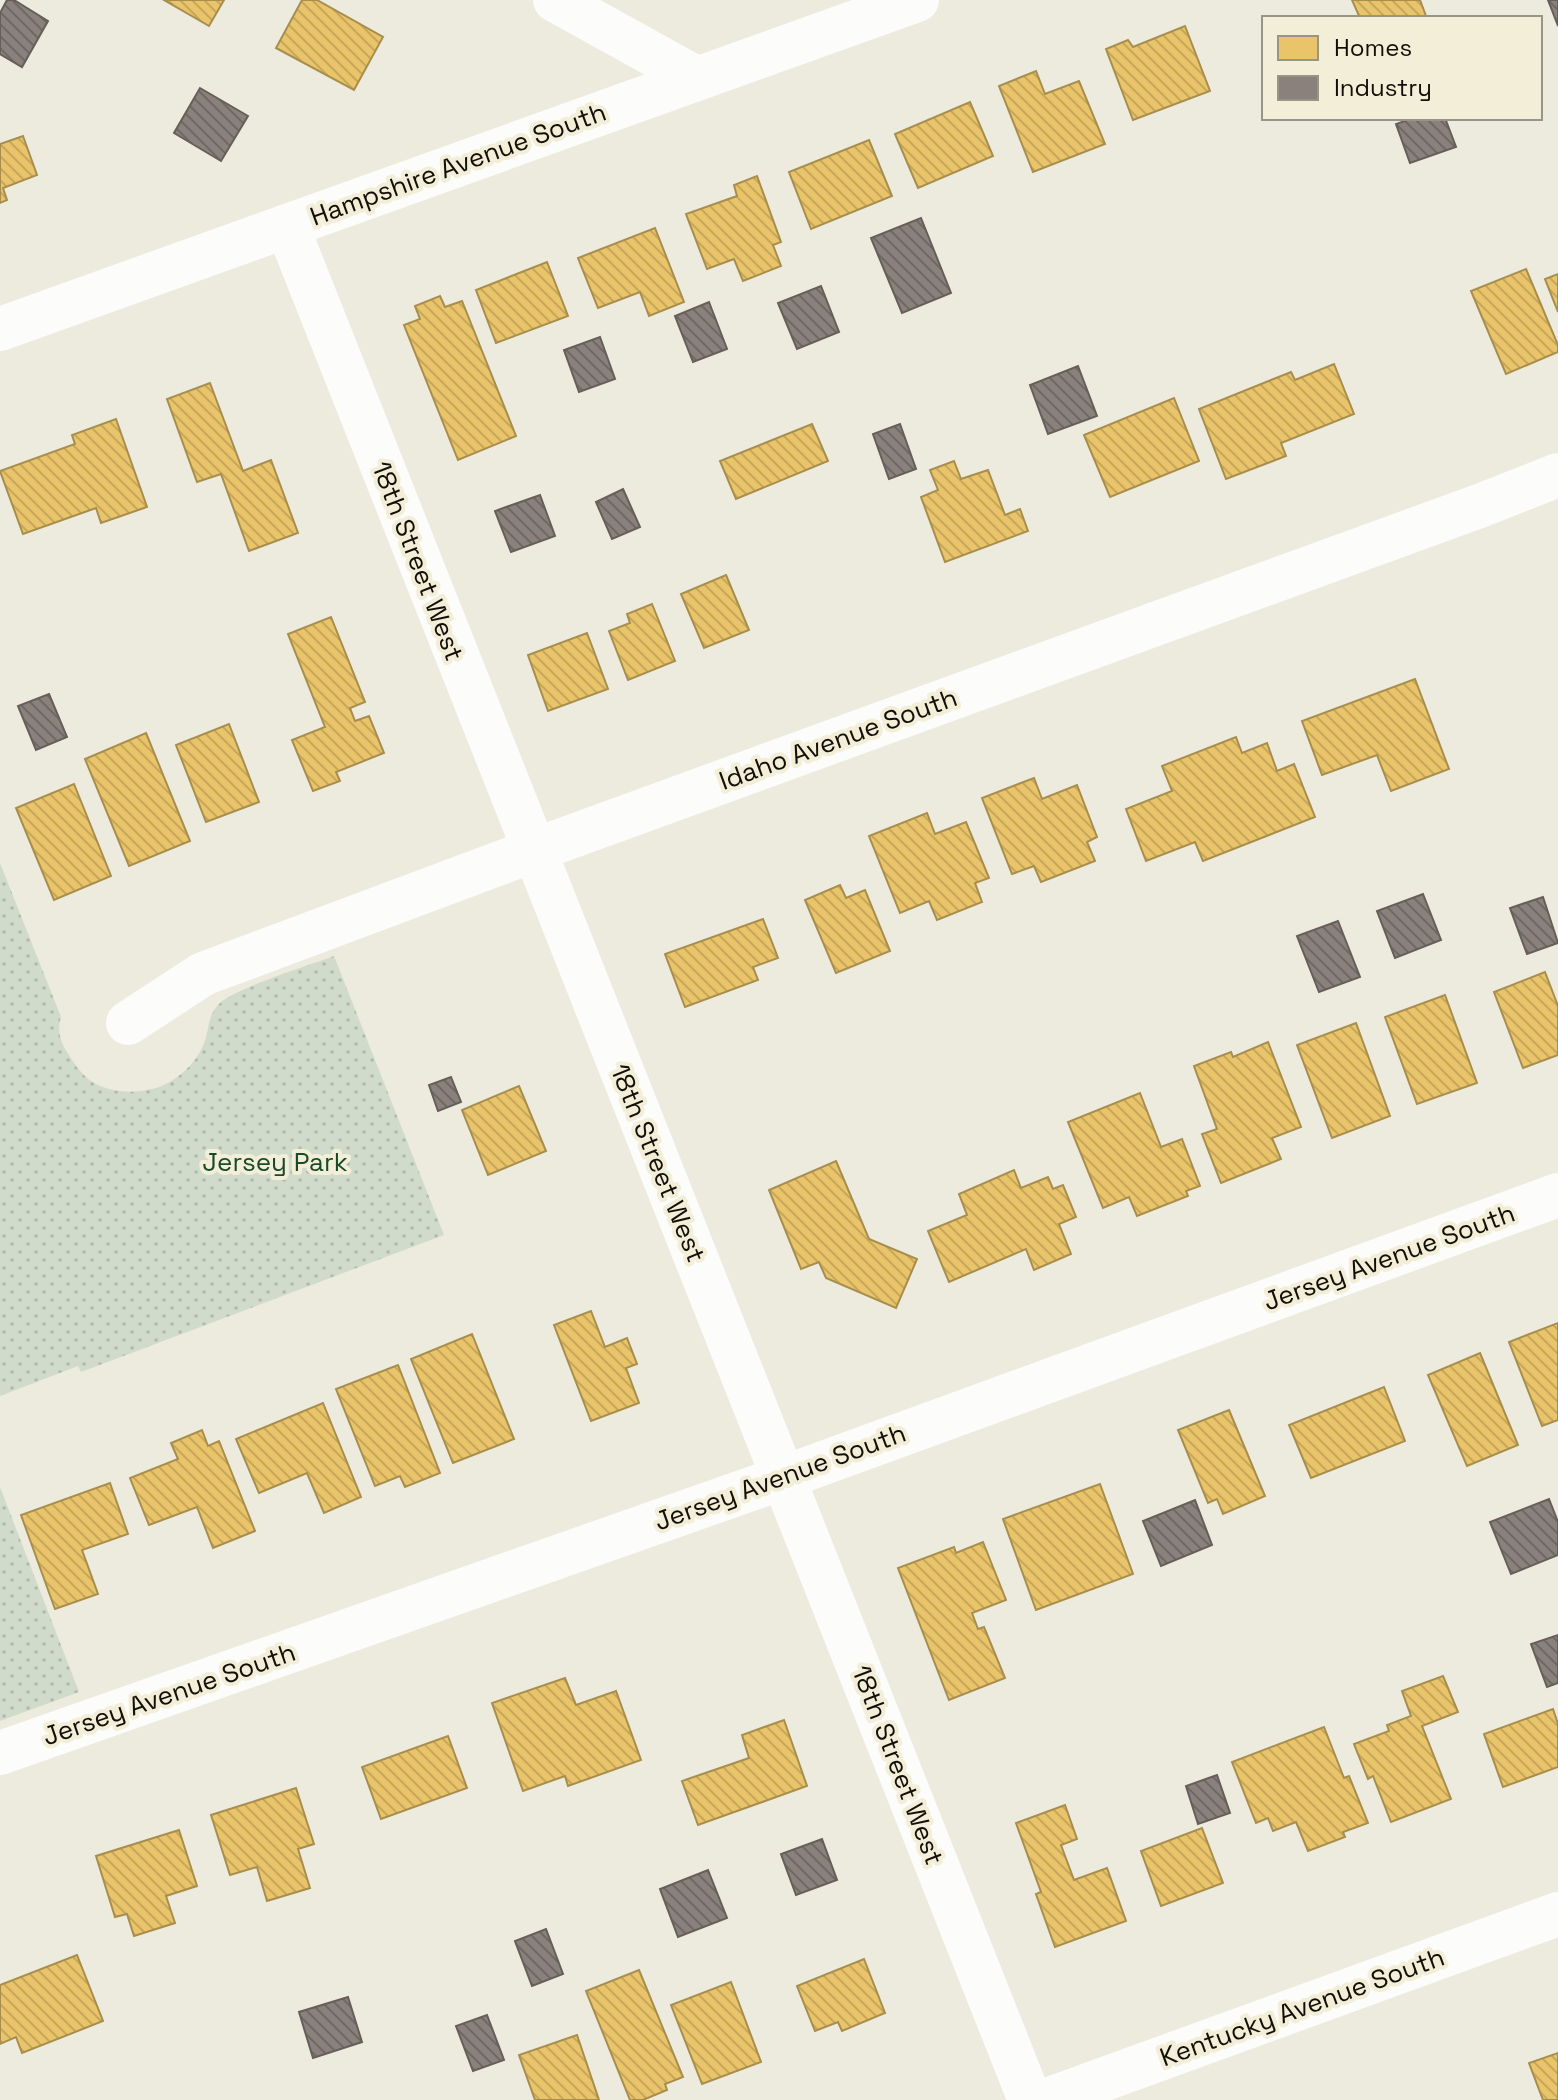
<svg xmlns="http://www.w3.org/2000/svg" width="1558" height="2100" font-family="'Space Grotesk',sans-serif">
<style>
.park{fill:url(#park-dots)}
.homes{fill:url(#homes-back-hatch);stroke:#a88e4c;stroke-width:2}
.industry{fill:url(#industry-back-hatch);stroke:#665f59;stroke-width:2}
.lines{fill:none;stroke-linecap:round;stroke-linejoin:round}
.minor{stroke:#fcfcfa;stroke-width:44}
.labels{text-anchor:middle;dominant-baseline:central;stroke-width:8;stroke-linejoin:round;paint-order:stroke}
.street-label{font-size:26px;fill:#110f07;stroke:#f3eed8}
.park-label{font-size:26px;fill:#184b29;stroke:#f3eed8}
</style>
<defs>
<pattern id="park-dots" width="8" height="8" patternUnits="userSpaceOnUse" patternTransform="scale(2)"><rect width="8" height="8" fill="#d0dbcb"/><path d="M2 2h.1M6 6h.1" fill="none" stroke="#b2bbad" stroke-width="1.8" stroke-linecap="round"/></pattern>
<pattern id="homes-back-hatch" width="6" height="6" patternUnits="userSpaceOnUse" patternTransform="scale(2)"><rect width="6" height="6" fill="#e9c46a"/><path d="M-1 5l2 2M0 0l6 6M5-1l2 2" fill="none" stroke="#c7a75a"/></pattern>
<pattern id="industry-back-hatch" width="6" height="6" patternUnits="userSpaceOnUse" patternTransform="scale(2)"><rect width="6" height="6" fill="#8a817c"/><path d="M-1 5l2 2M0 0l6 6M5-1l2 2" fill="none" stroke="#6f6864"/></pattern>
</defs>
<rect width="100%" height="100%" fill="#edeade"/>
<g class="park">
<path d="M 0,863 L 61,1017 C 57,1030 60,1041 67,1052 C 73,1062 81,1074 91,1081 C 113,1096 151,1095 173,1080 C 184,1073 197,1060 202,1048 C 210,1033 206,1016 220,1003 C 238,987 308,966 334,956 L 444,1235 L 81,1372 L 78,1366 L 0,1396 Z"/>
<path d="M 0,1487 L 79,1692 L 0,1721 Z"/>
</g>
<g class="homes">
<path d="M 164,0 L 224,0 L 209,26 Z"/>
<path d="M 302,0 L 317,0 L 383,37 L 354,90 L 276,48 Z"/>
<path d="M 1352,0 L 1420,0 L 1426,16 L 1360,18 Z"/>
<path d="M 1185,26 L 1210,91 L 1133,120 L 1106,49 L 1128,40 L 1133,47 Z"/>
<path d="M 1036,71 L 1045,94 L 1079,81 L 1105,144 L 1033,172 L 999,86 Z"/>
<path d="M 970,102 L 993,156 L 918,188 L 895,134 Z"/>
<path d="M 23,136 L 37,175 L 3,188 L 7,200 L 0,203 L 0,144 Z"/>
<path d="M 869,140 L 892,196 L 811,229 L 789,172 Z"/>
<path d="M 757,176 L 781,242 L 773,245 L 781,266 L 743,281 L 734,259 L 707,269 L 686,214 L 737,196 L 734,185 Z"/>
<path d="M 655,228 L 684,302 L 649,316 L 640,292 L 598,308 L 578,258 Z"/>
<path d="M 547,262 L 568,316 L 496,343 L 476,290 Z"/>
<path d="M 1526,269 L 1558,345 L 1558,352 L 1506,374 L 1471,291 Z"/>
<path d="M 1558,274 L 1558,312 L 1545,279 Z"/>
<path d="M 440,296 L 445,307 L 462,301 L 516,436 L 458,460 L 404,325 L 420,319 L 415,306 Z"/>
<path d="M 1334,364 L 1354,414 L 1281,443 L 1286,456 L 1226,479 L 1199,409 L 1291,372 L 1295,380 Z"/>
<path d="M 210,383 L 243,471 L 271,460 L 298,533 L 249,551 L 221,474 L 197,482 L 167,399 Z"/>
<path d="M 1174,398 L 1199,461 L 1110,497 L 1084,435 Z"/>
<path d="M 116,419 L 147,507 L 101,523 L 96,508 L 23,534 L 0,471 L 75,444 L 72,435 Z"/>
<path d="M 812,424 L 828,461 L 736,499 L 720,461 Z"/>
<path d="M 954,461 L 961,479 L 988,470 L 1005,515 L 1020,509 L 1028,531 L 945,562 L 921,497 L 938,490 L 930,470 Z"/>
<path d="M 726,575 L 749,630 L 704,648 L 681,594 Z"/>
<path d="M 652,604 L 675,661 L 628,680 L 609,631 L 630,623 L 627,614 Z"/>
<path d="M 331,617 L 365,702 L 350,708 L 355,721 L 369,716 L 384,753 L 336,772 L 340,781 L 313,791 L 292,740 L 325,727 L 288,634 Z"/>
<path d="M 587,633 L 608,689 L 548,711 L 528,655 Z"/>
<path d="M 1415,679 L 1449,769 L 1391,791 L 1377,755 L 1322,775 L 1302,721 Z"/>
<path d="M 229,724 L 259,802 L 206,822 L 176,745 Z"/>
<path d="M 146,733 L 190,841 L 129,866 L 85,759 Z"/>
<path d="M 1236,737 L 1242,753 L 1267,743 L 1277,771 L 1294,764 L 1315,817 L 1203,861 L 1195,842 L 1146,861 L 1126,809 L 1172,791 L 1162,766 Z"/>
<path d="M 1034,778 L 1042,799 L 1077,785 L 1097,837 L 1087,842 L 1095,861 L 1041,882 L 1034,866 L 1012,874 L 982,798 Z"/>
<path d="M 74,784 L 111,876 L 54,900 L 16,808 Z"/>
<path d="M 927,813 L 935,834 L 966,822 L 989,878 L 975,883 L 982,902 L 937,920 L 929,901 L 900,913 L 869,836 Z"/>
<path d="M 840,885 L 846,898 L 865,890 L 890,951 L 836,973 L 805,900 Z"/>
<path d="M 763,919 L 778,958 L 753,967 L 758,980 L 685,1007 L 665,954 Z"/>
<path d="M 1545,972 L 1558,1006 L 1558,1055 L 1523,1068 L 1494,992 Z"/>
<path d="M 1445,995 L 1477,1083 L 1417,1104 L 1385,1017 Z"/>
<path d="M 1356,1023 L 1390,1116 L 1332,1138 L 1297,1045 Z"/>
<path d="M 1268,1042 L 1301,1127 L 1272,1138 L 1281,1159 L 1221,1183 L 1202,1134 L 1217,1129 L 1194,1066 L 1231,1052 L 1233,1057 Z"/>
<path d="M 519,1086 L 546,1151 L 488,1175 L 462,1110 Z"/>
<path d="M 1140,1093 L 1161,1147 L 1182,1139 L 1200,1186 L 1186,1191 L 1188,1196 L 1137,1216 L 1129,1197 L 1103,1208 L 1068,1122 Z"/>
<path d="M 836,1161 L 869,1239 L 917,1259 L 896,1308 L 826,1278 L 819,1262 L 801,1269 L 769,1190 Z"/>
<path d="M 1014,1170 L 1021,1188 L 1048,1177 L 1053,1189 L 1063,1185 L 1076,1217 L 1059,1224 L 1071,1254 L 1034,1270 L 1026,1249 L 949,1282 L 928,1231 L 967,1215 L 959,1194 Z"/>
<path d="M 591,1311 L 605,1347 L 627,1338 L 637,1364 L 626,1368 L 639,1403 L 591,1421 L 554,1325 Z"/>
<path d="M 1558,1323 L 1558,1420 L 1542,1426 L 1509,1342 Z"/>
<path d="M 472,1334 L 514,1439 L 453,1463 L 411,1359 Z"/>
<path d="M 1480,1353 L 1518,1445 L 1467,1466 L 1428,1375 Z"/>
<path d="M 398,1365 L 440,1473 L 405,1487 L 400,1476 L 375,1486 L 336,1389 Z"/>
<path d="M 1384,1387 L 1405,1441 L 1311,1478 L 1289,1425 Z"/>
<path d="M 323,1403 L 361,1497 L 324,1513 L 307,1473 L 259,1493 L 236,1439 Z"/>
<path d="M 1229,1410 L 1265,1496 L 1223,1514 L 1217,1499 L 1208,1503 L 1178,1430 Z"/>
<path d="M 202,1430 L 208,1446 L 219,1441 L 255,1531 L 213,1548 L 197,1507 L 149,1525 L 130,1478 L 178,1459 L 171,1443 Z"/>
<path d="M 110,1483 L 128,1534 L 82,1550 L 98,1594 L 55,1609 L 21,1515 Z"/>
<path d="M 1100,1484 L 1133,1574 L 1036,1610 L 1003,1519 Z"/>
<path d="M 983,1542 L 1006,1600 L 972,1613 L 978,1629 L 984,1627 L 1005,1678 L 949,1700 L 898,1568 L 954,1547 L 956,1553 Z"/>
<path d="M 1443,1676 L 1458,1712 L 1422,1726 L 1451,1799 L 1391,1822 L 1373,1776 L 1368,1779 L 1354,1744 L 1389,1731 L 1387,1725 L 1411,1716 L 1402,1691 Z"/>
<path d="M 565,1678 L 576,1705 L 616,1691 L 641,1760 L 568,1786 L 565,1776 L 523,1791 L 492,1703 Z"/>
<path d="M 1553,1709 L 1558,1724 L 1558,1767 L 1503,1787 L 1484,1734 Z"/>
<path d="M 784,1720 L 807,1786 L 698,1825 L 682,1781 L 749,1758 L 742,1735 Z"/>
<path d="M 1324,1727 L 1344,1778 L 1349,1776 L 1368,1823 L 1343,1832 L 1345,1837 L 1308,1851 L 1296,1822 L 1273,1831 L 1268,1818 L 1256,1823 L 1232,1762 Z"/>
<path d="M 448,1736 L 467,1788 L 381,1819 L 362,1767 Z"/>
<path d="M 296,1788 L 314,1844 L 298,1849 L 310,1888 L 267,1901 L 257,1867 L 230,1875 L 211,1815 Z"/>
<path d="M 1065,1805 L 1077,1839 L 1061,1845 L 1074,1880 L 1107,1868 L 1126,1921 L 1055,1947 L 1036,1894 L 1041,1892 L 1016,1823 Z"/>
<path d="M 1202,1828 L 1223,1883 L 1161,1906 L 1141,1851 Z"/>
<path d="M 179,1830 L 197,1886 L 166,1896 L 175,1923 L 134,1936 L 127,1914 L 115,1917 L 96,1856 Z"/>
<path d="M 77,1955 L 103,2021 L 22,2053 L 16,2037 L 0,2044 L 0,1985 Z"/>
<path d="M 864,1959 L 885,2013 L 842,2031 L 838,2022 L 815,2031 L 797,1986 Z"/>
<path d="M 639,1970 L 683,2077 L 665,2084 L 667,2090 L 643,2100 L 630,2100 L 586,1991 Z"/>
<path d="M 731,1982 L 761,2062 L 702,2084 L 671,2005 Z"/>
<path d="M 577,2035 L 599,2100 L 535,2100 L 519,2055 Z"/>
<path d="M 1558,2053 L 1558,2100 L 1543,2100 L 1529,2063 Z"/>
</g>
<g class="industry">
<path d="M 7,0 L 14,0 L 48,21 L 22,67 L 0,54 L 0,13 Z"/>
<path d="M 1548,0 L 1558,0 L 1558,26 Z"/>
<path d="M 200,88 L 248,116 L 221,161 L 174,133 Z"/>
<path d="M 1413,118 L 1445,118 L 1456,147 L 1410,163 L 1396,124 Z"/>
<path d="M 921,218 L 951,293 L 902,313 L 871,238 Z"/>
<path d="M 821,286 L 839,332 L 797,349 L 778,303 Z"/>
<path d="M 709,302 L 727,349 L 693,362 L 675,316 Z"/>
<path d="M 600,337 L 615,379 L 579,392 L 564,350 Z"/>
<path d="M 1078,366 L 1097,416 L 1048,434 L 1030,385 Z"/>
<path d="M 900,424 L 916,469 L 889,479 L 873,434 Z"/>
<path d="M 623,489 L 640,527 L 612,539 L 596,502 Z"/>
<path d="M 540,495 L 555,536 L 511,552 L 495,511 Z"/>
<path d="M 49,694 L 67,737 L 36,750 L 18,706 Z"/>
<path d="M 1423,894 L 1441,940 L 1395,958 L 1377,911 Z"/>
<path d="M 1543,897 L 1558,943 L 1527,954 L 1510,908 Z"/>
<path d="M 1338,921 L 1360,977 L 1319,992 L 1297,936 Z"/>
<path d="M 451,1077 L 461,1102 L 438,1111 L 429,1085 Z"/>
<path d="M 1549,1499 L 1558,1522 L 1558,1555 L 1511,1574 L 1490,1522 Z"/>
<path d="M 1195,1500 L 1212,1545 L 1161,1566 L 1143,1521 Z"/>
<path d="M 1558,1635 L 1558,1683 L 1547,1687 L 1531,1644 Z"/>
<path d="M 1217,1775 L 1230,1813 L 1198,1824 L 1186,1786 Z"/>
<path d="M 822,1839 L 837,1880 L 796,1895 L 781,1854 Z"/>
<path d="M 708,1870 L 727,1918 L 678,1937 L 660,1889 Z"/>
<path d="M 546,1929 L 563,1974 L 532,1986 L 515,1941 Z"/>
<path d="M 348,1997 L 362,2042 L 313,2058 L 299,2012 Z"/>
<path d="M 487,2015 L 504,2060 L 473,2071 L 456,2026 Z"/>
</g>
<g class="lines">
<g class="minor">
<path d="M 555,0 L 696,78"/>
<path d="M 287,226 C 532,852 784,1475 1030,2100"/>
<path d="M 0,329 L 917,0"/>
<path d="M 128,1023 L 203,974 L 532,851 L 1482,505 L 1558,475"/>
<path d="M 0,1753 L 785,1477 L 1558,1195"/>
<path d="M 1047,2100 L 1558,1914"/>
</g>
</g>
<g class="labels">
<g class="street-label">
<text transform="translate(458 164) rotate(-20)">Hampshire Avenue South</text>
<text transform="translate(418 561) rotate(69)">18th Street West</text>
<text transform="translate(838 739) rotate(-20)">Idaho Avenue South</text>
<text transform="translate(658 1163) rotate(68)">18th Street West</text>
<text transform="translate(1389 1257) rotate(-20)">Jersey Avenue South</text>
<text transform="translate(780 1477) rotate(-20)">Jersey Avenue South</text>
<text transform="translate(169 1694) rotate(-19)">Jersey Avenue South</text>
<text transform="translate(898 1765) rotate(69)">18th Street West</text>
<text transform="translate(1302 2007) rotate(-20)">Kentucky Avenue South</text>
</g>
<g class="park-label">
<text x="275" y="1162">Jersey Park</text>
</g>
</g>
<rect x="1262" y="16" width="280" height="104" fill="#f3eed8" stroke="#999584" stroke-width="2"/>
<rect x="1278" y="36" width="40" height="24" fill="#e9c46a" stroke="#999584" stroke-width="2"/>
<text x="1334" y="56" font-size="24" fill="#110f07">Homes</text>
<rect x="1278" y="76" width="40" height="24" fill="#8a817c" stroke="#999584" stroke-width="2"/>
<text x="1334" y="96" font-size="24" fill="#110f07">Industry</text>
</svg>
